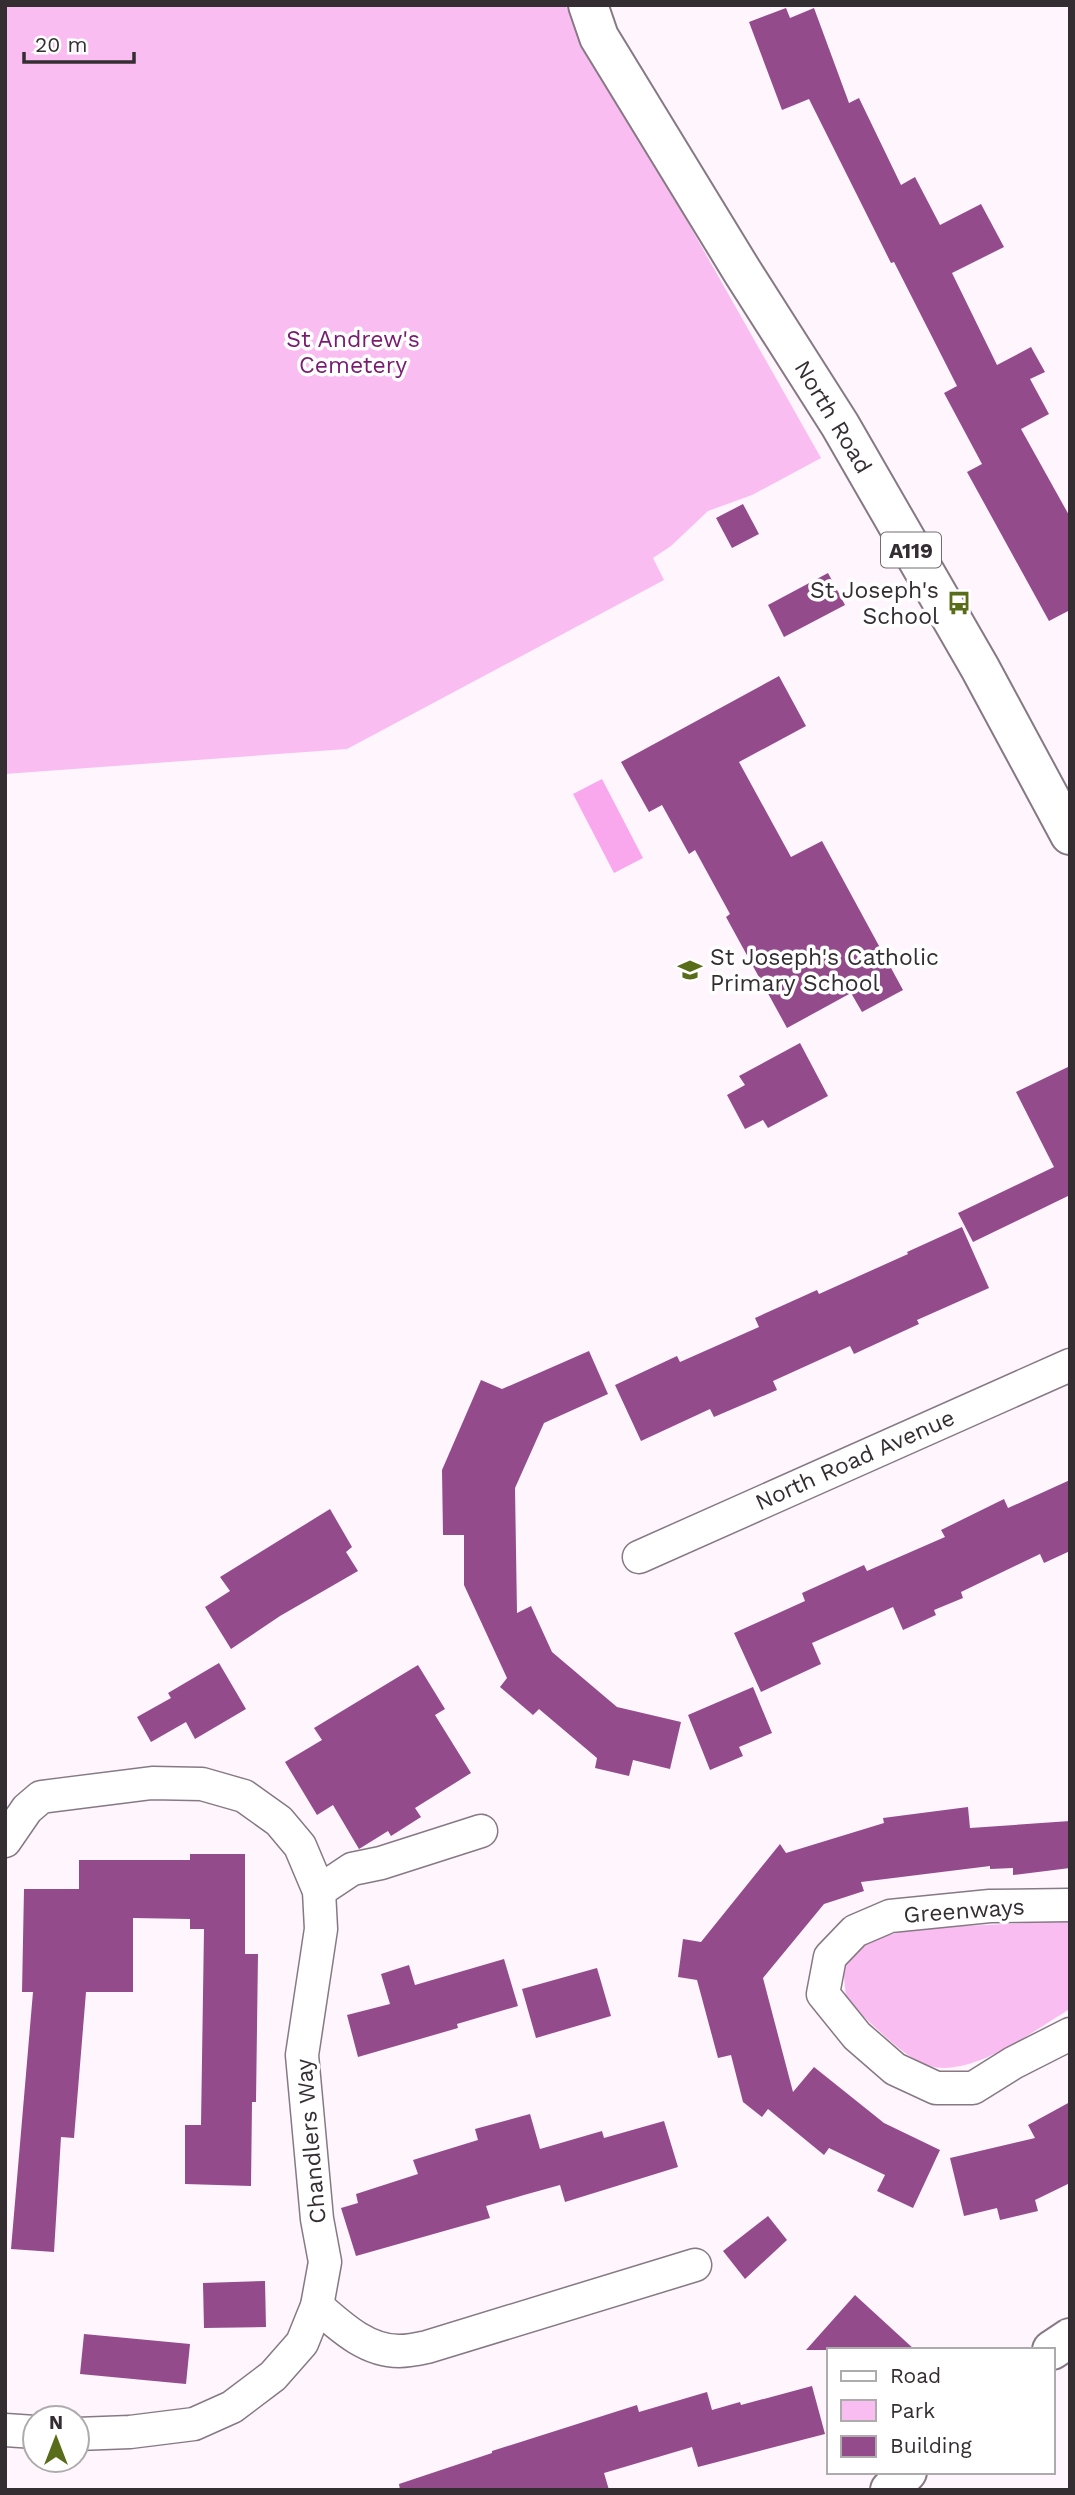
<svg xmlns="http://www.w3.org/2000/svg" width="1075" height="2495" font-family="'Work Sans',sans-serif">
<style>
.green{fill:#fabdf1}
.water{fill:#f9a8ee}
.building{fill:#944b8c}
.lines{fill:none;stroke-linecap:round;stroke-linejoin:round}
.street-casing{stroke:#867984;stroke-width:35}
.secondary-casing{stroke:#867984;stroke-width:42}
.primary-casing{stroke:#867984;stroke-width:42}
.street{stroke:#fff;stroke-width:32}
.secondary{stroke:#fff;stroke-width:38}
.primary{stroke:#fff;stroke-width:38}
.labels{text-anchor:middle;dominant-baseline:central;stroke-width:7;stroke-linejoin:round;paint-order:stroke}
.shield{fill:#fff;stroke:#716d70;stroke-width:2}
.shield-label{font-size:21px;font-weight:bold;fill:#342e33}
.park-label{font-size:23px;fill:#781b71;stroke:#fff}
.street-label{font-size:23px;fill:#342e33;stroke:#fff}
.poi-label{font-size:23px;fill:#342e33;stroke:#fff;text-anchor:end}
</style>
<rect width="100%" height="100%" fill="#fef5fd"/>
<g class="green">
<path d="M 5,5 L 565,5 L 821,458 L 752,495 L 708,511 L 671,546 L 653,558 L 664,580 L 347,749 L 5,774 Z"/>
<path d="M 1070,1921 L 1070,2009 C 1034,2030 973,2078 929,2066 C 904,2059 866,2018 846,1999 L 843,1965 L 871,1939 L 919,1928 Z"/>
</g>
<path class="water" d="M 602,779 L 643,858 L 614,873 L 573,794 Z"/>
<g class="building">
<path d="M 786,8 L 790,18 L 814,8 L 849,103 L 859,98 L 901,185 L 915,177 L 940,225 L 981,204 L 1004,247 L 952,273 L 997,365 L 1031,347 L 1045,372 L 1030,379 L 1049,414 L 1021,429 L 1070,517 L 1070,610 L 1049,621 L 967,472 L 982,464 L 944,393 L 957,386 L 894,262 L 891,263 L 809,99 L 782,110 L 749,22 Z"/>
<path d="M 743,504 L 759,534 L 732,548 L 716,518 Z"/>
<path d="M 828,573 L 845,605 L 784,637 L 768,605 Z"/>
<path d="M 779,676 L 806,726 L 739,762 L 791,857 L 822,841 L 903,990 L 862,1012 L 851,993 L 787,1028 L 726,917 L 730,914 L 695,850 L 689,854 L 662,805 L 649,812 L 621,762 Z"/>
<path d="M 800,1043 L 828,1096 L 768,1128 L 763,1120 L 745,1129 L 727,1095 L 745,1085 L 739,1076 Z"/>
<path d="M 1070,1066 L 1070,1200 L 1068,1196 L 973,1242 L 958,1213 L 1054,1167 L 1016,1092 Z"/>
<path d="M 962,1227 L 989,1288 L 917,1320 L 919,1324 L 854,1354 L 850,1346 L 773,1381 L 777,1390 L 714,1417 L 710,1409 L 641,1441 L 615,1385 L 677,1356 L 680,1362 L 759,1327 L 755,1318 L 817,1290 L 819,1294 L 908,1254 L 907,1252 Z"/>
<path d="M 589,1351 L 608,1394 L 544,1423 L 515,1488 L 517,1613 L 531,1606 L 552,1652 L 617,1707 L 681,1722 L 670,1769 L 633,1760 L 629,1776 L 595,1768 L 597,1758 L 539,1709 L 533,1715 L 500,1687 L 507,1678 L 464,1585 L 464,1535 L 443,1535 L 442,1470 L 481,1380 L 502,1389 Z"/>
<path d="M 1070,1480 L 1070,1551 L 1044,1563 L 1040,1554 L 961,1592 L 963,1598 L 934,1610 L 936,1615 L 903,1630 L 893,1607 L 812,1643 L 821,1664 L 761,1692 L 734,1633 L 805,1601 L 802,1593 L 864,1565 L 867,1571 L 945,1537 L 941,1530 L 1004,1499 L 1008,1508 Z"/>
<path d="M 330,1509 L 352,1547 L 346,1552 L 358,1571 L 280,1616 L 231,1649 L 205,1607 L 230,1591 L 220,1577 Z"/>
<path d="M 219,1663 L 246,1709 L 195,1739 L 186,1722 L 151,1742 L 137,1717 L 171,1698 L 168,1693 Z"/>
<path d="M 418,1665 L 445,1709 L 435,1715 L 471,1773 L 415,1808 L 421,1817 L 391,1836 L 388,1831 L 359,1849 L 333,1805 L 317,1815 L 285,1762 L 322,1740 L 314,1728 Z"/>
<path d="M 753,1687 L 772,1733 L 739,1747 L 743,1756 L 710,1770 L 688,1715 Z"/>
<path d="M 968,1807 L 970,1828 L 1070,1821 L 1070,1868 L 1013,1875 L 1013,1868 L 990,1869 L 990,1866 L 861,1882 L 864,1891 L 824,1904 L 763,1978 L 793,2092 L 814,2067 L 884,2123 L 940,2150 L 913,2208 L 877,2191 L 885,2175 L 829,2148 L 824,2155 L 768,2109 L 762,2117 L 743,2102 L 731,2055 L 718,2058 L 697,1980 L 678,1977 L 683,1939 L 701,1942 L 780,1844 L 786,1853 L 884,1823 L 883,1818 Z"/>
<path d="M 190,1854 L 245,1854 L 245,1954 L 258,1954 L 256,2102 L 252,2102 L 251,2186 L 185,2184 L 185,2125 L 201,2125 L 204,1929 L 190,1929 L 190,1919 L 133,1918 L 133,1992 L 86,1992 L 74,2138 L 61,2137 L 54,2252 L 11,2249 L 33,1992 L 22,1992 L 24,1889 L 79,1889 L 79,1860 L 190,1860 Z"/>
<path d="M 504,1959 L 518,2006 L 457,2024 L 458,2028 L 358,2057 L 347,2015 L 390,2004 L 381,1974 L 409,1965 L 415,1985 Z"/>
<path d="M 597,1968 L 611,2016 L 536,2038 L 522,1989 Z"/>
<path d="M 1070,2102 L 1070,2183 L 1035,2200 L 1038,2211 L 1000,2220 L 997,2208 L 964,2216 L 950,2158 L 1035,2138 L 1028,2125 Z"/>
<path d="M 530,2114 L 540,2149 L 602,2131 L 604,2138 L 664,2121 L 678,2167 L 565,2202 L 560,2185 L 524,2195 L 486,2206 L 490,2218 L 356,2256 L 341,2208 L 358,2203 L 356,2194 L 418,2174 L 413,2160 L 478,2140 L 475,2129 Z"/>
<path d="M 768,2216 L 787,2240 L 745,2279 L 723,2251 Z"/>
<path d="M 265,2281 L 266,2327 L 204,2328 L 203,2283 Z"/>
<path d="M 855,2295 L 915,2350 L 806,2350 Z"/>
<path d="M 84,2334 L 190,2344 L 186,2384 L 80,2374 Z"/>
<path d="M 812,2386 L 825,2434 L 698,2467 L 692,2447 L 604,2473 L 609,2490 L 400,2490 L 399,2484 L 492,2453 L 492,2451 L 637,2405 L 639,2412 L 707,2392 L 712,2410 L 740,2402 L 741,2405 Z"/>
</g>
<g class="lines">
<g class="street-casing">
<g id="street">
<path d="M 639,1557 L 1070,1365"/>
<path d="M 5,1841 L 27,1809 L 41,1797 L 152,1783 L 202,1784 L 244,1796 L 279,1821 L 300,1846 L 319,1891 L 321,1929 L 302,2055 L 317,2219 L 325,2262 L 317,2306 L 302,2343 L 273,2376 L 232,2407 L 194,2424 L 130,2432 L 77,2434"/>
<path d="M 319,1891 L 352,1869 L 381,1863 L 481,1831"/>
<path d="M 1070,1905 L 990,1906 L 890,1916 L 855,1931 L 830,1957 L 823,1994 L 857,2036 L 895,2069 L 936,2088 L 973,2088 L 1013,2063 L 1070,2034"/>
<path d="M 317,2306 C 340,2326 366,2351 399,2351 C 408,2351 418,2349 427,2347 L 695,2265"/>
<path d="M 5,2430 L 35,2432"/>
</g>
</g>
<g class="secondary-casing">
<g id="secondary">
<path d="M 1052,2350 L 1070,2338"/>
<path d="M 890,2490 L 907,2472"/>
</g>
</g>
<g class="primary-casing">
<path id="primary" d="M 588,5 L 599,37 L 742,271 L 840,425 L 980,668 L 1070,835"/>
</g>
<use href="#street" class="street"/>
<use href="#secondary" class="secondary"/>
<use href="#primary" class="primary"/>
</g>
<defs>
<g id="bus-bare" transform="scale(1.89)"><path d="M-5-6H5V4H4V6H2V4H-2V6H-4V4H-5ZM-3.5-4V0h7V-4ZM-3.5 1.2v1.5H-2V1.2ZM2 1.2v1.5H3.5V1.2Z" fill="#596c19" stroke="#fff" stroke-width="2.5" paint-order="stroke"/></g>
<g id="school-bare" transform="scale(1.89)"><path d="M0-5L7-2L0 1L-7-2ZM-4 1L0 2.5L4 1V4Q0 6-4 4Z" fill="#596c19" stroke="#fff" stroke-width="2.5" paint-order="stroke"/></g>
</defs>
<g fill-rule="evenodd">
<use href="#bus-bare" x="959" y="603"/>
<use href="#school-bare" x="690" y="970"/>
</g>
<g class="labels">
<rect class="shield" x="881" y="532.5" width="60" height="35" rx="5"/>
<g class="shield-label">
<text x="911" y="550">A119</text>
</g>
<g class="park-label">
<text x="353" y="339">St Andrew's<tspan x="353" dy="26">Cemetery</tspan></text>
</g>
<g class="street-label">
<text transform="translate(833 417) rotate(59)">North Road</text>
<text transform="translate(855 1460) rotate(-24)">North Road Avenue</text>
<text transform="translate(964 1911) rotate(-4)">Greenways</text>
<text transform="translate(311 2141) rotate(-95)">Chandlers Way</text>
</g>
<g class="poi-label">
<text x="939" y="590">St Joseph's<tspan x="939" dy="26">School</tspan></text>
<text x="710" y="957" text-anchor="start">St Joseph's Catholic<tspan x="710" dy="26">Primary School</tspan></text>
</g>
</g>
<rect width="1075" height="2495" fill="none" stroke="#342e33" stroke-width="14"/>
<rect x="827" y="2348" width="228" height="126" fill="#ffffff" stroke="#aeabad" stroke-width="2"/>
<rect x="841" y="2371" width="35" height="10" fill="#ffffff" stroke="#aeabad" stroke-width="2"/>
<text x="890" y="2383" font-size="21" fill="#342e33">Road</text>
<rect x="841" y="2400" width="35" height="21" fill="#fabdf1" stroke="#aeabad" stroke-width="2"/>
<text x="890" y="2418" font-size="21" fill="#342e33">Park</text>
<rect x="841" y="2436" width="35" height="21" fill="#944b8c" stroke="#aeabad" stroke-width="2"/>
<text x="890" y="2453" font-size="21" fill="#342e33">Building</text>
<g transform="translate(56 2439)"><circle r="33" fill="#ffffff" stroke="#aeabad" stroke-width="2"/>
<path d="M0-5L12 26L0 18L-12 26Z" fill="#596c19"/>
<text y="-10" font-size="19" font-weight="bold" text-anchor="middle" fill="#342e33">N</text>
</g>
<path d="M24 52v10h110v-10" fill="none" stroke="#342e33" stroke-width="3.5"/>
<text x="35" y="52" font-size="21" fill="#342e33" stroke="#ffffff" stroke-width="5" paint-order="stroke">20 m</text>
</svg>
